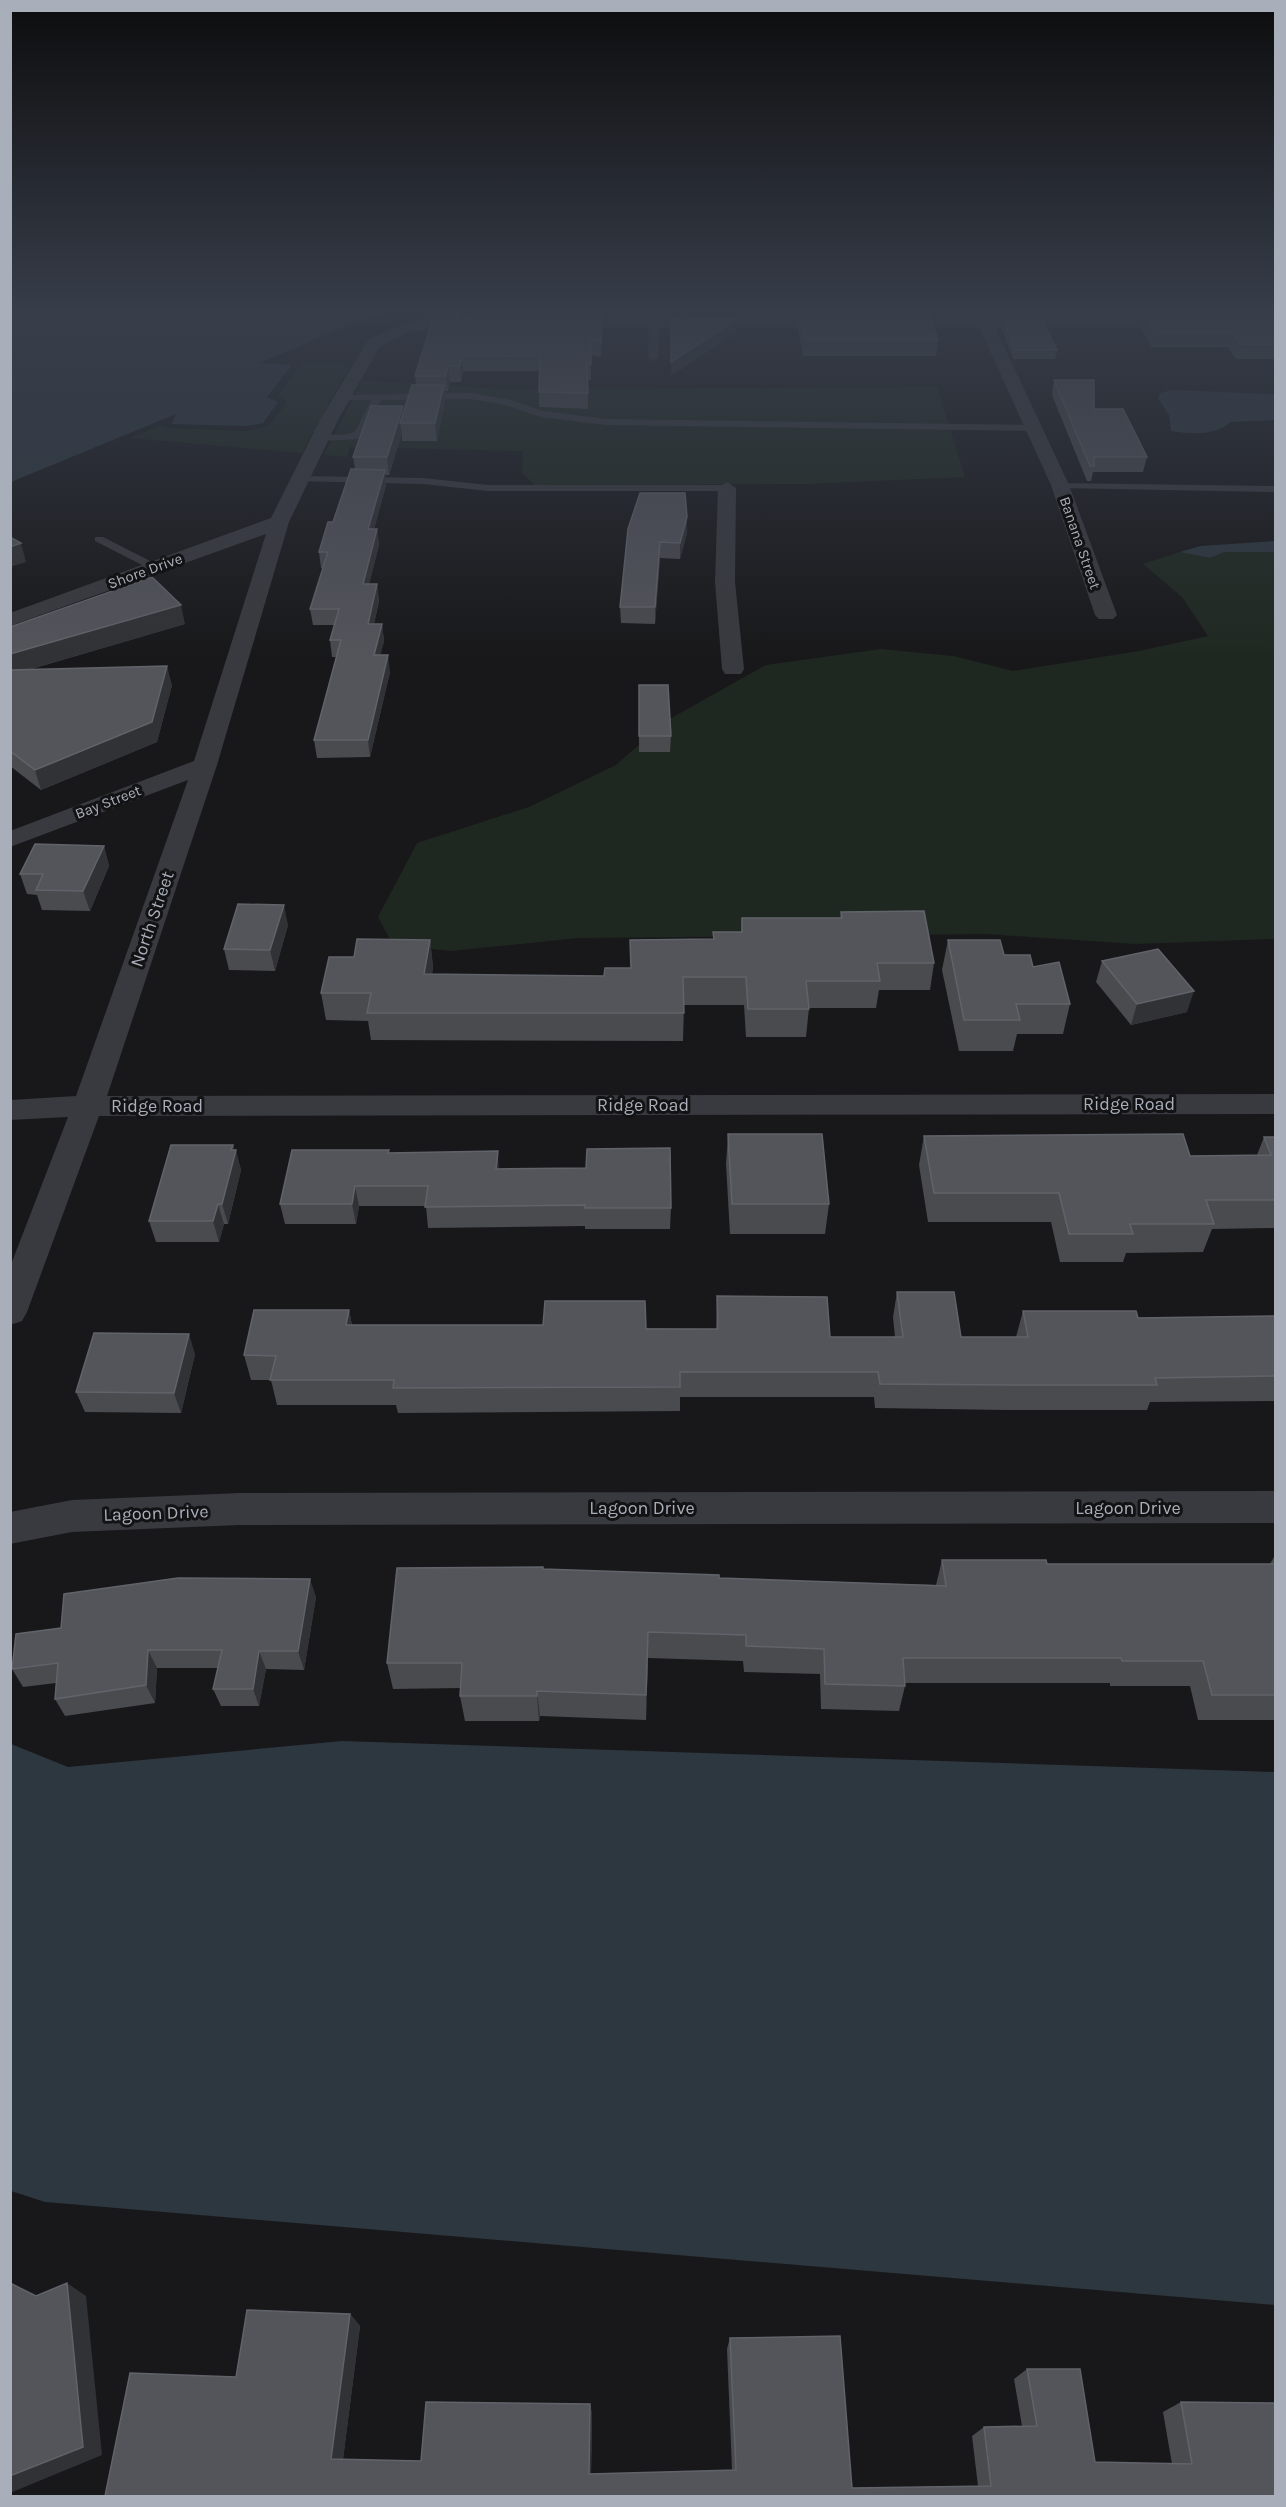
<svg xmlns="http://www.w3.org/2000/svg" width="1286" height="2507" font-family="Karla,sans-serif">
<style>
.green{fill:#1f2820}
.water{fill:#2d373f}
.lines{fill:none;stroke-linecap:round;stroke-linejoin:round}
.service{fill:#393a3f;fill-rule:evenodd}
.minor{fill:#393a3f;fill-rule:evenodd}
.wall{fill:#494b4f}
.shaded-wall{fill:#313235}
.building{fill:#54555b;stroke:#61636a;stroke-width:1.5}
.labels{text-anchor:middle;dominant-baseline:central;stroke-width:6;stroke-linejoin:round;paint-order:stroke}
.far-street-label{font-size:15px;fill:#a9afba;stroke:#131315}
.street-label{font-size:18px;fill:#a9afba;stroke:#131315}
</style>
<rect width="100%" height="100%" fill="#18181a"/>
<g class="green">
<path d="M 301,365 L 350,365 L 302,453 L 130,438 L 162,425 L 169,428 L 245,431 L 269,426 L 287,402 L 278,396 Z"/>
<path d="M 362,381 L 505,389 L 937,387 L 965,477 L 806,484 L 534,485 L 522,472 L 523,451 L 350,447 L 347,457 L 324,455 Z"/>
<path d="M 1180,552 L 1210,558 L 1225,552 L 1275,552 L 1275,939 L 1135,944 L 986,934 L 579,938 L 451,951 L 393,945 L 378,917 L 417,843 L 529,807 L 616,765 L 666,721 L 766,665 L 881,649 L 953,656 L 1013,671 L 1139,651 L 1208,636 L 1182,597 L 1143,564 Z"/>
</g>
<g class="water">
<path d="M 11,308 L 395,308 C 350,322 304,345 260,363 L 292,365 L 267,397 L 278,402 L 263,423 L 247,426 L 172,424 L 176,414 L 11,482 Z"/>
<path d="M 1172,390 L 1275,394 L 1275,420 L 1230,422 C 1217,436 1189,434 1171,431 L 1169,415 L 1158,398 L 1160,393 Z"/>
<path d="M 1275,541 L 1275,552 L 1225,552 L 1210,558 L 1180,552 L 1200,546 Z"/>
<path d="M 342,1741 L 1275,1772 L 1275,2305 L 45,2202 L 11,2191 L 11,1744 L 68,1767 Z"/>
</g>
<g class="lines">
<g class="service">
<path d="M 679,308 L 689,308 L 686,324 L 678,322 Z"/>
<path d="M 654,319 L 659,322 L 658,358 L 653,361 L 648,358 L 649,322 Z"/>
<path d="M 471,393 L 511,400 L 543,411 L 606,419 L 1033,425 L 1038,428 L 1033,431 L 606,425 L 541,417 L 505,405 L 471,399 L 381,400 L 366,432 L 359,439 L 320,441 L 315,438 C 326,430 345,440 356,430 L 371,400 L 342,400 L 338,399 L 338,395 Z"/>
<path d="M 300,476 L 423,478 L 488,485 L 727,485 L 733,488 L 727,491 L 488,491 L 423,484 L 296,481 L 296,477 Z"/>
<path d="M 1056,483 L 1276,486 L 1276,492 L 1060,488 L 1054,485 Z"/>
<path d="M 95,537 L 103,537 L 162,567 L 152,570 L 95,541 Z"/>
</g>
<g class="minor">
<path d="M 970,308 L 986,308 L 990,317 L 1276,317 L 1276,327 L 995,327 L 1069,485 L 1117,615 L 1113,619 L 1099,619 L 1095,615 L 1051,485 L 979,327 L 558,327 L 550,322 L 558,317 L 975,317 Z"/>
<path d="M 435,317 L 507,317 L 515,322 L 507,327 L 435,327 L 405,334 L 380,346 L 338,420 L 289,522 L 217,765 L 107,1096 L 1276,1094 L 1276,1114 L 99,1116 L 27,1312 L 22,1321 L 10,1325 L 10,1267 L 68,1117 L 10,1120 L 10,1100 L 76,1096 L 188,780 L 10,847 L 10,831 L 194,761 L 266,534 L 10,626 L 10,613 L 271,518 L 320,420 L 368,340 L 394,327 Z"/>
<path d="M 727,482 L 736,488 L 735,582 L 744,669 L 741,674 L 725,674 L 722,669 L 715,582 L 718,488 Z"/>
<path d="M 1276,1491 L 1276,1523 L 240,1525 L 72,1532 L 10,1544 L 10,1512 L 72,1500 L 240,1493 Z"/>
</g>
</g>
<g class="wall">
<path d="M 485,308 L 604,308 L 603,315 L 602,315 L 601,357 L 591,355 L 591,380 L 588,380 L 588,409 L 539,407 L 539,371 L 463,371 L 461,382 L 450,382 L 448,391 L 445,391 L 445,402 L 437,441 L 402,441 L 402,433 L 389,475 L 385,475 L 386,485 L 374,529 L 377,529 L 379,545 L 369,584 L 377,584 L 379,601 L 374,624 L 382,624 L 384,641 L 380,655 L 390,672 L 370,757 L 317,758 L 314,740 L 337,657 L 332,657 L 330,640 L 334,625 L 313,625 L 310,609 L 323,568 L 321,568 L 319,552 L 333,522 L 355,469 L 353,457 L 403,414 L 416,385 L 415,376 L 460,314 L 460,323 L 486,314 Z"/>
<path d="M 795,308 L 921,308 L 920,313 L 938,340 L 936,356 L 803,356 L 798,329 L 799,315 L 796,315 Z"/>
<path d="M 995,308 L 1036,308 L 1035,315 L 997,315 Z"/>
<path d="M 1129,308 L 1275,308 L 1275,359 L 1236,359 L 1228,347 L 1152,347 L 1141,329 L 1145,315 L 1133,315 Z"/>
<path d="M 1004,321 L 1057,350 L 1055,359 L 1013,359 L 1002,329 Z"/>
<path d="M 1054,380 L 1094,409 L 1147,457 L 1143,472 L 1093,472 L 1091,481 L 1087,481 L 1052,395 Z"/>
<path d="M 628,529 L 687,533 L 680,559 L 660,558 L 655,624 L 621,623 L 620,607 Z"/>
<path d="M 185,624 L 28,670 L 172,685 L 157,742 L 41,790 L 10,766 L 10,627 Z"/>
<path d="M 639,685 L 671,736 L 670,752 L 639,752 Z"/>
<path d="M 104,846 L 109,866 L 90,911 L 42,910 L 37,895 L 27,894 L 20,874 Z"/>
<path d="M 841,912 L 934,963 L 930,990 L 879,990 L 876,1008 L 809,1008 L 806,1037 L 746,1037 L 744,1005 L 684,1005 L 683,1041 L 371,1040 L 368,1021 L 326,1020 L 321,993 L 354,957 L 430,940 L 433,967 L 432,974 L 604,976 L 631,968 L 713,939 L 713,932 L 741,932 L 742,918 L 840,918 Z"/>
<path d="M 288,925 L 275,971 L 229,970 L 224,949 Z"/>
<path d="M 948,940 L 1004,955 L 1033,967 L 1070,1004 L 1063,1034 L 1017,1034 L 1013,1051 L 959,1051 L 942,970 Z"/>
<path d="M 1102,961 L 1187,1012 L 1131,1025 L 1096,982 Z"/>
<path d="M 728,1134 L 829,1204 L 825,1234 L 730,1234 L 726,1164 Z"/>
<path d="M 924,1136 L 1190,1156 L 1257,1155 L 1264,1137 L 1275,1137 L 1275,1228 L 1212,1229 L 1203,1252 L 1126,1253 L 1123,1262 L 1060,1262 L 1051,1222 L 928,1222 L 919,1165 Z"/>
<path d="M 233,1145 L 241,1170 L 228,1224 L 224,1224 L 219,1242 L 156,1242 L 149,1221 Z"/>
<path d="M 389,1150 L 389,1153 L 499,1169 L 671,1208 L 670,1229 L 585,1229 L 585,1226 L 428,1228 L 426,1206 L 359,1206 L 356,1224 L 285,1224 L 280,1204 Z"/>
<path d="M 897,1292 L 961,1337 L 1016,1337 L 1023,1311 L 1138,1318 L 1275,1316 L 1275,1401 L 1150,1402 L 1147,1410 L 1007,1410 L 875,1408 L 874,1397 L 680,1397 L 680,1411 L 398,1413 L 396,1405 L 277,1405 L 271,1380 L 251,1380 L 244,1355 L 349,1310 L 352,1325 L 716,1329 L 717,1296 L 830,1337 L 895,1337 L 893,1317 Z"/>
<path d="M 195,1354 L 181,1413 L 85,1412 L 76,1392 Z"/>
<path d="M 1274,1557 L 1275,1557 L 1275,1720 L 1198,1720 L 1190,1686 L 1110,1686 L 1110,1683 L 905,1683 L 905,1686 L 899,1711 L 821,1709 L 820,1674 L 744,1672 L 743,1661 L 648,1658 L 646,1720 L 540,1716 L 539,1721 L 465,1721 L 460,1696 L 461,1688 L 393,1689 L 387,1663 L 543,1569 L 719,1578 L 936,1585 L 942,1560 L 1047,1564 L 1270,1564 Z"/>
<path d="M 316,1597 L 304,1670 L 266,1669 L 259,1706 L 221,1706 L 213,1689 L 218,1668 L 157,1668 L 155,1703 L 65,1716 L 55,1699 L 56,1683 L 23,1687 L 12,1669 Z"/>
<path d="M 350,2314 L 360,2326 L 343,2459 L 421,2461 L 590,2404 L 592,2414 L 591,2474 L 732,2470 L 727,2349 L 730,2338 L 852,2488 L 978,2486 L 972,2436 L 984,2427 L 1022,2426 L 1014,2379 L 1027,2369 L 1095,2462 L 1172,2464 L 1163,2412 L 1181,2402 L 1275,2496 L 105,2496 L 236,2377 Z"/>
</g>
<g class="shaded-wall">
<path d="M 602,314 L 603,329 L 601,357 L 601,342 Z"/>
<path d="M 737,319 L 736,333 L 671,376 L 671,362 Z"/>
<path d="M 462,356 L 463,371 L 461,382 L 460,366 Z"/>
<path d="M 448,366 L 450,382 L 448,391 L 446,376 Z"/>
<path d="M 444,385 L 445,402 L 437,441 L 435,423 Z"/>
<path d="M 403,406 L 404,423 L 400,423 L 402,433 L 389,475 L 387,457 Z"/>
<path d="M 385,470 L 386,485 L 370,545 L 368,529 Z"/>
<path d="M 687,517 L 687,533 L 680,559 L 680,543 Z"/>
<path d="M 377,529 L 379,545 L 365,601 L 363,584 Z"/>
<path d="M 660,542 L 660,558 L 655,624 L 655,607 Z"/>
<path d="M 21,543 L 26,562 L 10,567 L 10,547 Z"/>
<path d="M 377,584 L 379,601 L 370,641 L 368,624 Z"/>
<path d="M 181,605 L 185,624 L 10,675 L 10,654 Z"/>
<path d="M 382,624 L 384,641 L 376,672 L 374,655 Z"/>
<path d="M 388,655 L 390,672 L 370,757 L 368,740 Z"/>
<path d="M 167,666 L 172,685 L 157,742 L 41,790 L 35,770 Z"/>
<path d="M 104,846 L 109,866 L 90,911 L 83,891 Z"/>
<path d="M 284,905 L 288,925 L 275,971 L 270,950 Z"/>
<path d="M 430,940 L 433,967 L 428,1002 L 424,974 Z"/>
<path d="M 1194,991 L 1187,1012 L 1131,1025 L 1137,1004 Z"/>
<path d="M 233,1145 L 235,1154 L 236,1150 L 241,1170 L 228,1224 L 222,1204 Z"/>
<path d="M 498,1151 L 499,1172 L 496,1169 Z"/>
<path d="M 355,1186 L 359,1206 L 356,1224 L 352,1204 Z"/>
<path d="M 218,1204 L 224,1224 L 219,1242 L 213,1221 Z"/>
<path d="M 349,1310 L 354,1335 L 346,1325 Z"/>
<path d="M 189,1334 L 195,1354 L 181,1413 L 174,1393 Z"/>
<path d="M 310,1579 L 316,1597 L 304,1670 L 298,1651 Z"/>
<path d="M 648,1632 L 648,1658 L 646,1720 L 646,1695 Z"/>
<path d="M 148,1650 L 157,1668 L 155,1703 L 146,1685 Z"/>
<path d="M 259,1651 L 266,1669 L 259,1706 L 253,1689 Z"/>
<path d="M 537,1691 L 540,1716 L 539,1721 L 537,1696 Z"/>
<path d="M 67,2283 L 86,2296 L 102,2455 L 10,2493 L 10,2476 Z"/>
<path d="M 350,2314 L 360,2326 L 342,2467 L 331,2459 Z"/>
<path d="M 590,2404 L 592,2414 L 591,2481 L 589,2474 Z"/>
</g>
<g class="building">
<path d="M 800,313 L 928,313 L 938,340 L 805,340 Z"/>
<path d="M 434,314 L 460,314 L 458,326 L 470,314 L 602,314 L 601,342 L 591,339 L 591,364 L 587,364 L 588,393 L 539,392 L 540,356 L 462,356 L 460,366 L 448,366 L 446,376 L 415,376 Z"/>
<path d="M 1145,315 L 1275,315 L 1275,345 L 1240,344 L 1232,332 L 1155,333 Z"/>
<path d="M 671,319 L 737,319 L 671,362 Z"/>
<path d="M 1004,321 L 1043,321 L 1057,350 L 1015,350 Z"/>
<path d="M 1054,380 L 1094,380 L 1094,409 L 1123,409 L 1147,457 L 1094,457 L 1094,466 L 1090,466 Z"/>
<path d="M 412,385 L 444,385 L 435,423 L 400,423 Z"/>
<path d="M 371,406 L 403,406 L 387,457 L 353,457 Z"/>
<path d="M 351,469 L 385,470 L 368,529 L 377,529 L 363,584 L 377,584 L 368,624 L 382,624 L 374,655 L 388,655 L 368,740 L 314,740 L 341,640 L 330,640 L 339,609 L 310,609 L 328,552 L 319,552 L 328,522 L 333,522 Z"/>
<path d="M 640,493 L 685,493 L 687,517 L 680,543 L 660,542 L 655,607 L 620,607 L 628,529 Z"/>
<path d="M 10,537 L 21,543 L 10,547 Z"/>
<path d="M 152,577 L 181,605 L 10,654 L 10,627 Z"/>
<path d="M 167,666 L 152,722 L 35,770 L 10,751 L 10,670 Z"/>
<path d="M 639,685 L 668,685 L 671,736 L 639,736 Z"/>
<path d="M 35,844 L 104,846 L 83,891 L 36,890 L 43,874 L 20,874 Z"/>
<path d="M 238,904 L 284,905 L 270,950 L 224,949 Z"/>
<path d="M 924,911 L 934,963 L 877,963 L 880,981 L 806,981 L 809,1009 L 748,1009 L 746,977 L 683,977 L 684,1013 L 367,1013 L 371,993 L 321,993 L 329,957 L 354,957 L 357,939 L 430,940 L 424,974 L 604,976 L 605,968 L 631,968 L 630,940 L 714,939 L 713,932 L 742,932 L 742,918 L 842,918 L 841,912 Z"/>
<path d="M 948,940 L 1000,940 L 1004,955 L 1030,955 L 1033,967 L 1059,962 L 1070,1004 L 1016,1004 L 1020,1020 L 964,1020 Z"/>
<path d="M 1158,949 L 1194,991 L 1137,1004 L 1102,961 Z"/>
<path d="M 728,1134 L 822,1134 L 829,1204 L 732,1204 Z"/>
<path d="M 1183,1134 L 1190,1156 L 1271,1155 L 1264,1137 L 1275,1137 L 1275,1200 L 1206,1200 L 1214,1224 L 1130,1224 L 1133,1234 L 1069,1234 L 1059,1193 L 934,1193 L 924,1136 Z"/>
<path d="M 171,1145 L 233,1145 L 231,1150 L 236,1150 L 222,1204 L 218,1204 L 213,1221 L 149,1221 Z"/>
<path d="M 670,1148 L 671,1208 L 585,1208 L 585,1205 L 425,1207 L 428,1186 L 355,1186 L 352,1204 L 280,1204 L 292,1150 L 389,1150 L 388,1153 L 498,1151 L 496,1169 L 586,1168 L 587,1149 Z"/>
<path d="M 897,1292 L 954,1292 L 961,1337 L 1028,1337 L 1023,1311 L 1136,1311 L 1138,1318 L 1275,1316 L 1275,1376 L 1155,1378 L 1157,1385 L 1014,1385 L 880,1384 L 878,1372 L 680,1372 L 680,1387 L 393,1388 L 394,1380 L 270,1380 L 276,1356 L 244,1355 L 254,1310 L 349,1310 L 346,1325 L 543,1325 L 545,1301 L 645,1301 L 646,1329 L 718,1329 L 717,1296 L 827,1297 L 830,1337 L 903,1337 Z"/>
<path d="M 94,1333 L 189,1334 L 174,1393 L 76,1392 Z"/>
<path d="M 942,1560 L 1046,1560 L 1047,1564 L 1275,1564 L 1275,1695 L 1212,1695 L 1203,1661 L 1122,1661 L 1121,1658 L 903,1658 L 905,1686 L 825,1684 L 824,1649 L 746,1646 L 746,1635 L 648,1632 L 646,1695 L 537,1691 L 537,1696 L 460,1696 L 462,1663 L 387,1663 L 397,1568 L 543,1567 L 543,1569 L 719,1575 L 719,1578 L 946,1586 Z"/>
<path d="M 178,1578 L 310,1579 L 298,1651 L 259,1651 L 253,1689 L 213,1689 L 222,1650 L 148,1650 L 146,1685 L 55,1699 L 58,1663 L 12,1669 L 16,1634 L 61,1628 L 64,1594 Z"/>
<path d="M 10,2283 L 36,2296 L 67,2283 L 83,2447 L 10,2476 Z"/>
<path d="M 247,2310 L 350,2314 L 331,2459 L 421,2461 L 426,2402 L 590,2404 L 589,2474 L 736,2470 L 730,2338 L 840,2336 L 852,2488 L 991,2486 L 984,2427 L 1037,2426 L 1027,2369 L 1080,2369 L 1095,2462 L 1192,2464 L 1181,2402 L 1275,2403 L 1275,2496 L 105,2496 L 130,2373 L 236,2377 Z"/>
</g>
<linearGradient id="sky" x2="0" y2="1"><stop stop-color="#0d0d0e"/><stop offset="0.47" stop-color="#373d49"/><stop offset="1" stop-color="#373d49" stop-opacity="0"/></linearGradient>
<rect width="1286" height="659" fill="url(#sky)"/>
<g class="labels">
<g class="far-street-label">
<text transform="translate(1080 543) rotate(71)">Banana Street</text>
<text transform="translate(145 571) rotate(-20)">Shore Drive</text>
<text transform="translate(108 802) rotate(-21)">Bay Street</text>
</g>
<g class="street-label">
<text transform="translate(152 919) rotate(-71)">North Street</text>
<text x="1129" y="1104">Ridge Road</text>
<text x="643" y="1105">Ridge Road</text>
<text x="157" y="1106">Ridge Road</text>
<text x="642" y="1508">Lagoon Drive</text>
<text x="1128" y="1508">Lagoon Drive</text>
<text transform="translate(156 1513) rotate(-2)">Lagoon Drive</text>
</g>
</g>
<rect width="1286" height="2507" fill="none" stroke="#a9afba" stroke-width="24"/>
</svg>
